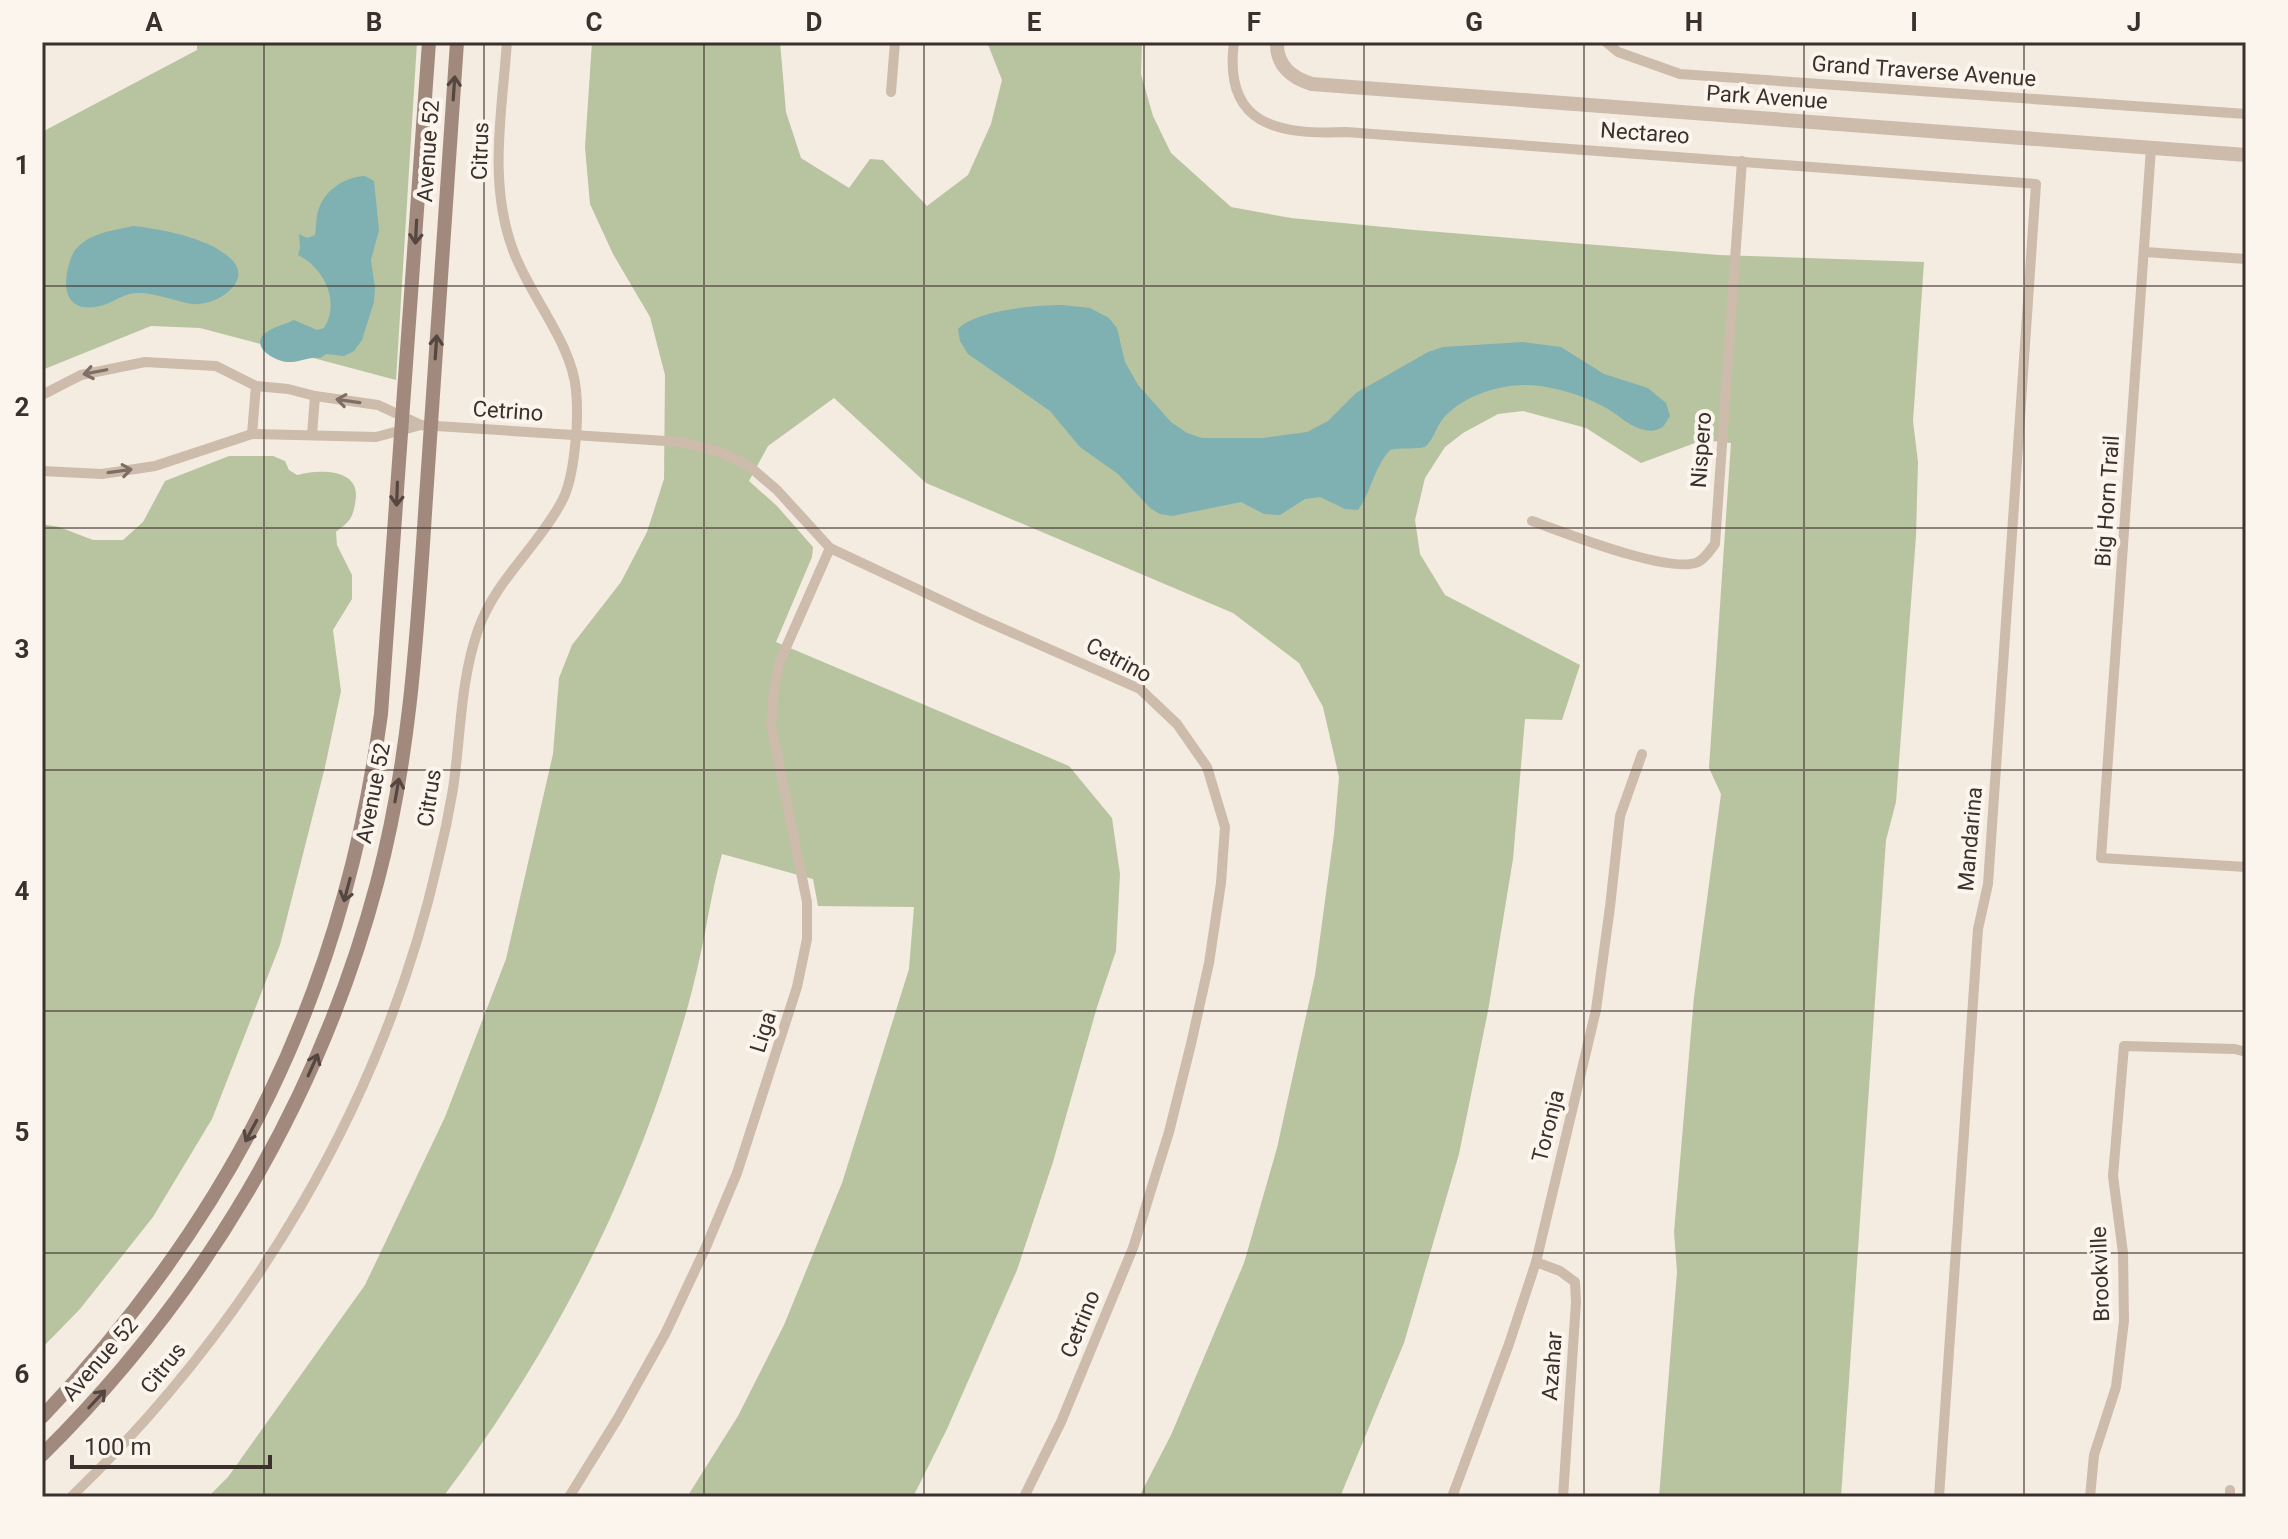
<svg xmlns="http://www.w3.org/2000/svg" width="2288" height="1539" font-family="Roboto,sans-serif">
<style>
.green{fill:#b8c4a0}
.water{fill:#7fb0b2}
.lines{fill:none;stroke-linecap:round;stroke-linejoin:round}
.minor{stroke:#cdbbac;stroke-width:10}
.tertiary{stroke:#cdbbac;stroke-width:14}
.secondary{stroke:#a18a7d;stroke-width:14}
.oneway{stroke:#544640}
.oneway2{stroke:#7d6f65}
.grid{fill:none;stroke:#3b302b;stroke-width:2;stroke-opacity:0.55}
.labels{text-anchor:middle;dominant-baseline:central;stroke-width:8;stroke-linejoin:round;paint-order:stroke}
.street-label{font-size:22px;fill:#3b302b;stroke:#fbf5ee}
.neatline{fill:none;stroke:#3b302b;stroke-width:3}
.grid-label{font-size:26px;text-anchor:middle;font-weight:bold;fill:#3b302b}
</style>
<rect width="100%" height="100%" fill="#f4ebe1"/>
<g class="green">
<path d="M 197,42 L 417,42 L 396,380 L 200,328 L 151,326 L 42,370 L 42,132 L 197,50 Z"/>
<path d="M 592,42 L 780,42 L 786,112 L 801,158 L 849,188 L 870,159 L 883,160 L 927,206 L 968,175 L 991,124 L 1002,80 L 987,42 L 1142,42 L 1141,74 L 1153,116 L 1171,153 L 1231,207 L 1291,218 L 1415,230 L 1719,255 L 1924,262 L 1913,421 L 1918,462 L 1916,536 L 1896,802 L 1886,840 L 1841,1497 L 1659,1497 L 1677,1272 L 1674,1232 L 1694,997 L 1721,794 L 1709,768 L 1731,443 L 1703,440 L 1641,463 L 1586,428 L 1523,411 L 1498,414 L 1463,433 L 1445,447 L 1425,478 L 1415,520 L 1420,554 L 1445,595 L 1580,665 L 1562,720 L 1525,719 L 1513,859 L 1488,1011 L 1459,1154 L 1404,1343 L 1340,1497 L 1139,1497 L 1171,1435 L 1244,1263 L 1277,1148 L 1315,975 L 1334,834 L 1339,777 L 1323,707 L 1299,663 L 1233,613 L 926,483 L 834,398 L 768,446 L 749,481 L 777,506 L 813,547 L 812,557 L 776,642 L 1069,766 L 1112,818 L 1120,874 L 1116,951 L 1097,1007 L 1053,1162 L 1017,1270 L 947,1429 L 913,1497 L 687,1497 L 738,1416 L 784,1325 L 842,1183 L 909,969 L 914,907 L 818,906 L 813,879 L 722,854 C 712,889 707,926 699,961 C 692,993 683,1025 673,1055 C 623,1214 544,1364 443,1497 L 208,1497 L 228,1477 L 365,1285 L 445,1117 L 506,959 L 553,754 L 559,678 L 572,645 L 621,582 L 647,532 L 664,479 L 665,375 L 650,317 L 613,254 L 590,204 L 585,147 Z"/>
<path d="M 229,456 L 273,456 L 285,461 L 289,470 L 297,475 C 315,470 355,467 356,494 C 356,501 354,513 350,519 C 347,524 340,528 336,532 L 337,545 L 352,575 L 352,599 L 333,630 L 341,691 L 325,767 L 280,945 L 212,1119 L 153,1217 L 80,1309 L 42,1348 L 42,524 L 59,527 L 93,540 L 123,540 L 143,522 L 165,481 Z"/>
</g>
<g class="water">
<path d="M 365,176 L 374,181 L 379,230 L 371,260 L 375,288 L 374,302 L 362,340 L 354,351 L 344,356 L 326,354 L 320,358 C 308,356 299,363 287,362 C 271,360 246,343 270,330 C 277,326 286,324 294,320 L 317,330 L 324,328 C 341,301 323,267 298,255 L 300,248 L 299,234 L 307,238 L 315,235 C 316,229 316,222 317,216 C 321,192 343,177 365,176 Z"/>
<path d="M 133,226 C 161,229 209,238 230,258 C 256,281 215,307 192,304 C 175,301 156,293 138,293 C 125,293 115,301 104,305 C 66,316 60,288 71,258 C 80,234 111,231 133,226 Z"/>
<path d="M 1062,305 L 1090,308 L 1109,318 L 1117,328 L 1125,362 L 1138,385 L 1171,422 L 1187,433 L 1202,438 L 1263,438 L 1307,432 L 1328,421 L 1356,393 L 1428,352 L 1443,347 L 1523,342 L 1561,347 L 1604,374 L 1648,388 L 1666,403 L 1670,416 L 1663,427 C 1657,430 1652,432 1645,430 C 1631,428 1620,416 1608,409 C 1586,396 1551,385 1525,385 C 1497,385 1460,397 1442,420 C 1436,428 1433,440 1426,446 C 1421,450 1400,447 1390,450 C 1373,469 1372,491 1358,510 L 1345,509 L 1320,497 L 1305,499 L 1280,515 L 1264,514 L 1241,502 L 1172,516 L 1160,514 L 1150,508 L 1118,474 L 1080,447 L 1050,411 L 968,354 L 960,341 L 958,329 C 976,310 1037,305 1062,305 Z"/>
</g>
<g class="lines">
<g class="minor">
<path d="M 1234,42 C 1223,125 1277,135 1346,132 L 2036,184 L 1988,884 L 1978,929 L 1939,1497"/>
<path d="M 1606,42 L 1618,52 L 1680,74 L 2246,114"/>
<path d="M 891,92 L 895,42"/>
<path d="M 2151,148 L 2101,858 L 2246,867"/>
<path d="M 2145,252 L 2246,259"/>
<path d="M 42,395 L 81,375 L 145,362 L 216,366 L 256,386 L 288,389 L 315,396 L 378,405 L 421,425"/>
<path d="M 252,434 L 256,386"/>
<path d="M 312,435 L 315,396"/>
<path d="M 42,471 L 102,474 L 155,466 L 252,434 L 376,437 L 421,425 L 681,442 L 720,452 L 749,466 L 777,490 L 830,548 L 981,619 L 1140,689 L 1177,724 L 1207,767 L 1225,827 L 1221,883 L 1209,963 L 1191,1044 L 1169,1132 L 1133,1248 L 1061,1422 L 1024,1497"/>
<path d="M 1532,521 C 1563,532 1670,575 1698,562 C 1706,558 1710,550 1715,544 L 1742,161"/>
<path d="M 1536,1262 L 1560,1271 L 1575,1282 L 1576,1302 L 1563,1497"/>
<path d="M 71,1497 C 250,1325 383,1104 438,861 C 444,837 449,813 453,789 C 461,735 460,682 478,630 C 495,580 538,547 562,501 C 575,477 579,418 576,390 C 572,343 529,295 513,250 C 488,183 502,112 507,42"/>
<path d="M 569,1497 L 618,1418 L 665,1334 L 706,1247 L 737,1173 L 797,987 L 807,939 L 807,902 L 771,724 L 774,689 L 780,661 L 830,548"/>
<path d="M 1452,1497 L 1509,1344 L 1536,1262 L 1596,1010 L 1610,907 L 1620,816 L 1642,754"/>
<path d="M 2090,1497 L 2094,1455 L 2116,1387 L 2124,1321 L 2123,1253 L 2113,1176 L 2124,1046 L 2235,1049 L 2246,1052"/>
<path d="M 2230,1497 L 2230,1490"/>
</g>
<path class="tertiary" d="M 1277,42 C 1276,65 1291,78 1312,84 L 2246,155"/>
<g class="secondary">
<path d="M 42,1417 C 235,1213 343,993 381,714 L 429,42"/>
<path d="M 42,1455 C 202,1297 319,1101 377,883 C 412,753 418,617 427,483 C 437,336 447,189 457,42"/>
</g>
</g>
<defs><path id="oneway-shaft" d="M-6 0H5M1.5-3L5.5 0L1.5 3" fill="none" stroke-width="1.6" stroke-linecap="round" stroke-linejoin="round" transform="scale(2)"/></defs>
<g class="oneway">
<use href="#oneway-shaft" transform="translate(454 88) rotate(-86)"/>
<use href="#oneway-shaft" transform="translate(416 232) rotate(93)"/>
<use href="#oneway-shaft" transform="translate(436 347) rotate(-86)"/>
<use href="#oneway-shaft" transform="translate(397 494) rotate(92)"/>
<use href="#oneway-shaft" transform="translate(397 790) rotate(-80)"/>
<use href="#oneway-shaft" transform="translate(347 890) rotate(105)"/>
<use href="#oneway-shaft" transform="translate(313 1065) rotate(-66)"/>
<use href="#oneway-shaft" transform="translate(251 1131) rotate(118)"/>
<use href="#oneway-shaft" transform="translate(97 1399) rotate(-47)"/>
</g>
<g class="oneway2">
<use href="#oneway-shaft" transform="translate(95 372) rotate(169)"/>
<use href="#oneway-shaft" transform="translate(348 401) rotate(-172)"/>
<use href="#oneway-shaft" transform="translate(120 471) rotate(-8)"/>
</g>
<path class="grid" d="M 264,42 L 264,1497M 484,42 L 484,1497M 704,42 L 704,1497M 924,42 L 924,1497M 1144,42 L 1144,1497M 1364,42 L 1364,1497M 1584,42 L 1584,1497M 1804,42 L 1804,1497M 2024,42 L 2024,1497M 42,286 L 2246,286M 42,528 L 2246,528M 42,770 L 2246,770M 42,1011 L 2246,1011M 42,1253 L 2246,1253"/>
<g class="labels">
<g class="street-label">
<text transform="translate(1924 71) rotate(4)">Grand Traverse Avenue</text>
<text transform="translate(1767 97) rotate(4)">Park Avenue</text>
<text transform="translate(1645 133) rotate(4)">Nectareo</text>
<text transform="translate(428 151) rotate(-86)">Avenue 52</text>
<text transform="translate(480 151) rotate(-88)">Citrus</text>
<text transform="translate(508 411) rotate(4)">Cetrino</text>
<text transform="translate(1701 450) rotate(-86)">Nispero</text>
<text transform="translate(2107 501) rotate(-86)">Big Horn Trail</text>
<text transform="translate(1119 660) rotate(28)">Cetrino</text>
<text transform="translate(373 793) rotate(-79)">Avenue 52</text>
<text transform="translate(429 798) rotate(-81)">Citrus</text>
<text transform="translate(1970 839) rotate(-85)">Mandarina</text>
<text transform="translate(763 1032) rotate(-73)">Liga</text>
<text transform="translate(1548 1126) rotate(-76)">Toronja</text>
<text transform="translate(2100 1274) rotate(-92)">Brookville</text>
<text transform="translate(1080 1324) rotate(-68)">Cetrino</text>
<text transform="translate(100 1359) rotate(-49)">Avenue 52</text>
<text transform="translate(1552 1366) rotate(-86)">Azahar</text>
<text transform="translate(163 1368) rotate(-51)">Citrus</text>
</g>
</g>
<rect width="2288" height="1539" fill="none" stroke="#fbf5ee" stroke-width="88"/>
<path d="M72 1455v12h198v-12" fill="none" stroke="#3b302b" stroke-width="4"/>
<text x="84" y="1455" font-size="24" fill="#3b302b" stroke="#fbf5ee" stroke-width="6" paint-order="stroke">100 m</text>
<rect x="44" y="44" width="2200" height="1451" class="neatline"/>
<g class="grid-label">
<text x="154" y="31">A</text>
<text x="374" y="31">B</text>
<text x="594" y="31">C</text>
<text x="814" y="31">D</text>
<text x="1034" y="31">E</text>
<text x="1254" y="31">F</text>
<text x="1474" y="31">G</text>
<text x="1694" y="31">H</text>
<text x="1914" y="31">I</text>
<text x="2134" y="31">J</text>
<text x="22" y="174">1</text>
<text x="22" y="416">2</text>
<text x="22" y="658">3</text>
<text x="22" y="900">4</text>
<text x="22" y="1141">5</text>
<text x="22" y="1383">6</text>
</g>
</svg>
